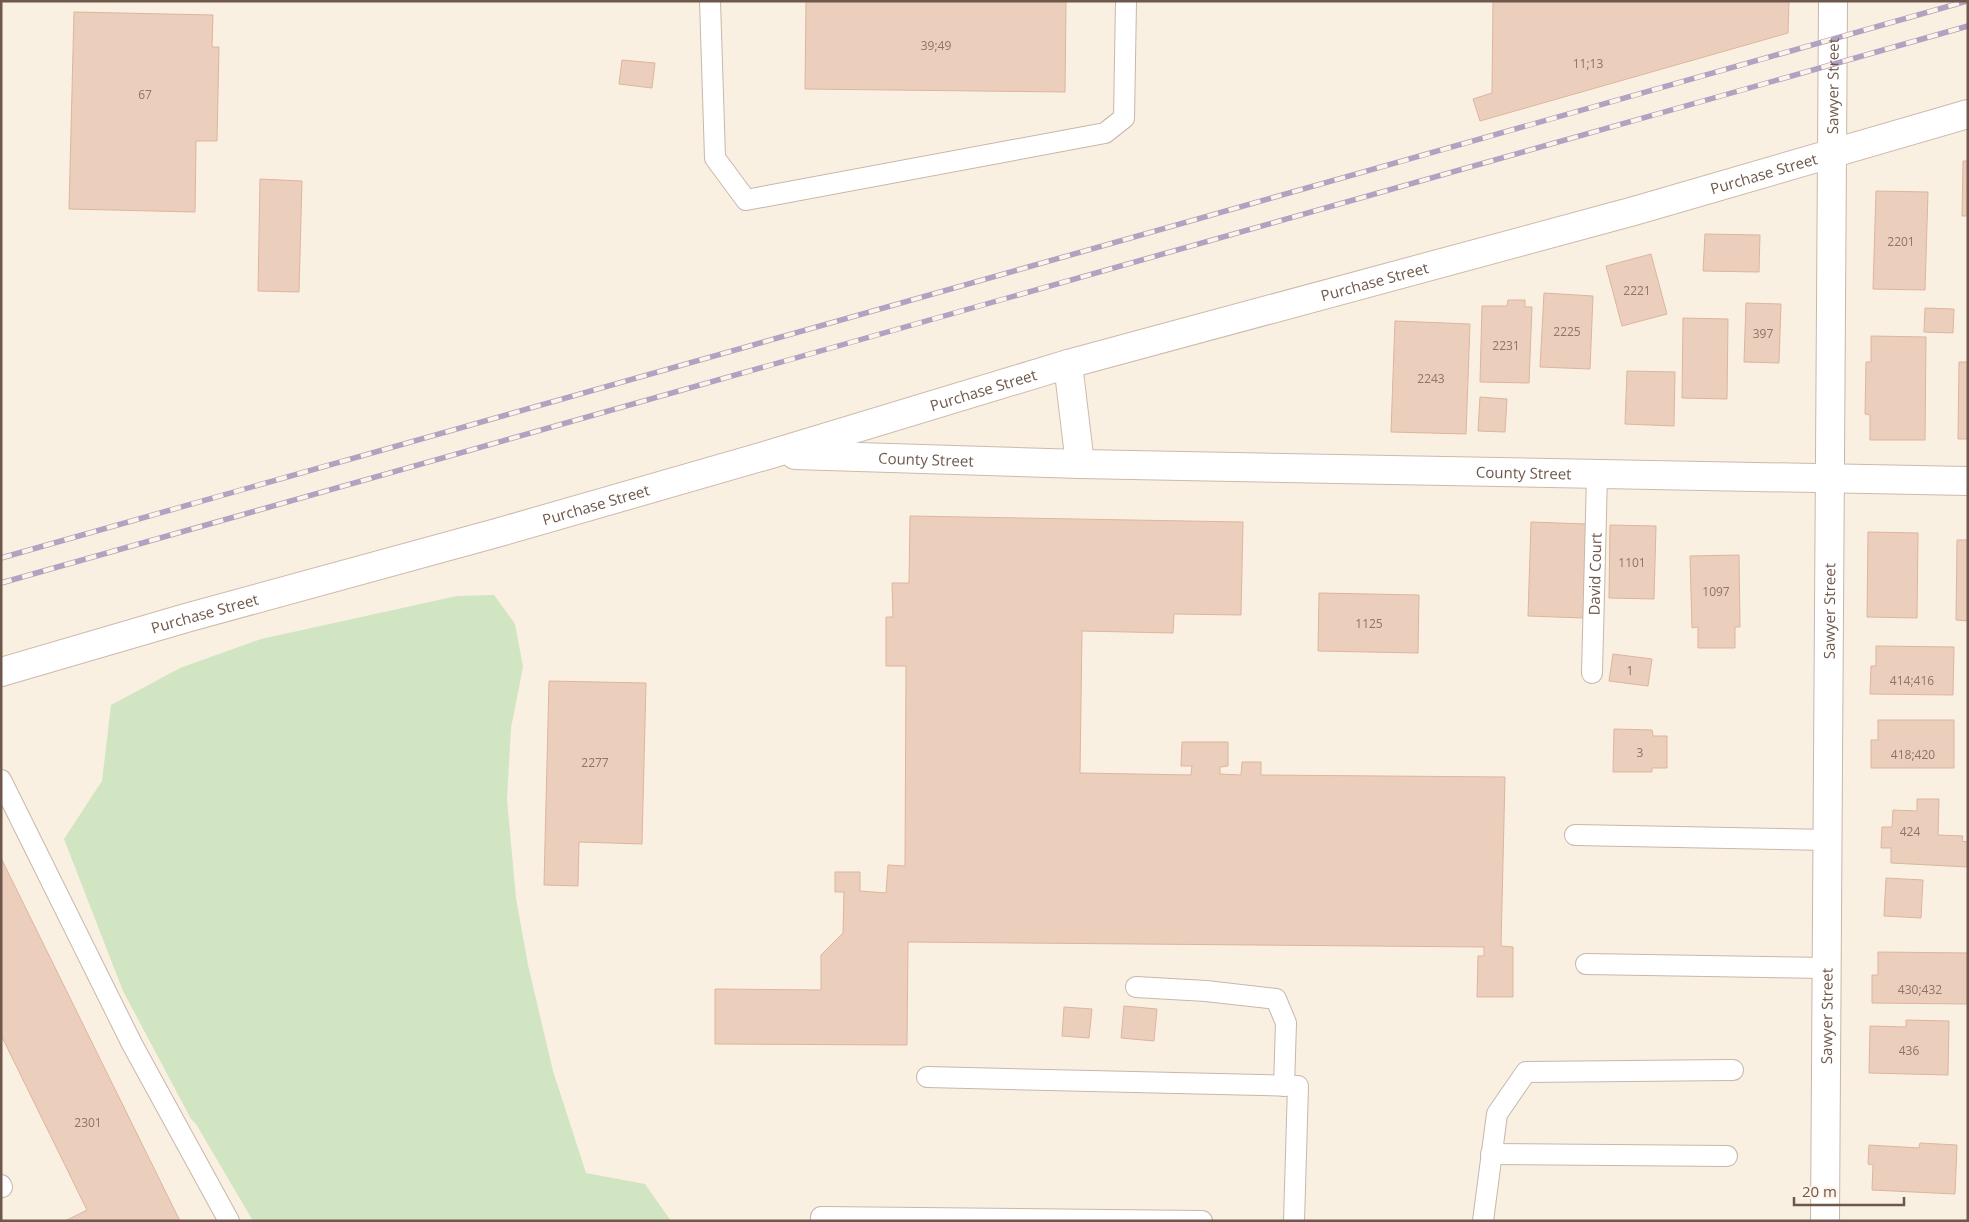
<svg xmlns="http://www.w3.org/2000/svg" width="1969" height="1222" font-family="'Open Sans',sans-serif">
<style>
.green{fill:#d1e5c2}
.building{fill:#eccebc;stroke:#ddb59e}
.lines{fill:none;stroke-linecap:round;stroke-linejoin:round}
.service-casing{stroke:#c8b7aa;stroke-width:22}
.tertiary-casing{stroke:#c8b7aa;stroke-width:30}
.secondary-casing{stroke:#ceb9aa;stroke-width:30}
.service{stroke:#fff;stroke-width:20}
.tertiary{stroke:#fff;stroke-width:28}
.secondary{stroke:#fff;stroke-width:28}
.rail-casing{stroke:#b2a2c1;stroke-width:5.5}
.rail{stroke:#fdf4e7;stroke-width:4;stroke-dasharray:11;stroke-linecap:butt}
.labels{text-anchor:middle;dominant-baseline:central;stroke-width:5;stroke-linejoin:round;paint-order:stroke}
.number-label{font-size:12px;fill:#8e7567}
.street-label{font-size:15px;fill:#6e574b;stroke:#fdf4e7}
</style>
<rect width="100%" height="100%" fill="#f9f0e1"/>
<path class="green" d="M 494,595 L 515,624 L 523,667 L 511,728 L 507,799 L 516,898 L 528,965 L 553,1071 L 586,1173 L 645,1184 L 671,1221 L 253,1221 L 196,1124 L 191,1119 L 123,991 L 64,839 L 102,781 L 111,705 L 180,668 L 261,639 L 457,596 Z"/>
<g class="building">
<path d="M 806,1 L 1066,1 L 1065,92 L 805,89 Z"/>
<path d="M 1493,1 L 1789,1 L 1788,33 L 1480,121 L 1473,99 L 1492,93 Z"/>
<path d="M 74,12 L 213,15 L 212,47 L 219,47 L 217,141 L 196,141 L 195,212 L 69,209 Z"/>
<path d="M 622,60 L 655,63 L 652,88 L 619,84 Z"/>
<path d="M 1963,161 L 1968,161 L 1968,216 L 1962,216 Z"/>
<path d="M 260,179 L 302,181 L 299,292 L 258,291 Z"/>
<path d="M 1876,191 L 1928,192 L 1925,290 L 1873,289 Z"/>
<path d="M 1705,234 L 1760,235 L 1759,272 L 1703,271 Z"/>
<path d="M 1651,254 L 1667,314 L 1622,326 L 1606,266 Z"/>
<path d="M 1544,293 L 1593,296 L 1590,369 L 1540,367 Z"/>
<path d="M 1508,300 L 1525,300 L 1525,307 L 1532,307 L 1529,383 L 1480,382 L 1482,306 L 1507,306 Z"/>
<path d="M 1746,303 L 1781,304 L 1779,363 L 1744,362 Z"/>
<path d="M 1925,308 L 1954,309 L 1953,333 L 1924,332 Z"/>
<path d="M 1683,318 L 1728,319 L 1727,399 L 1682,398 Z"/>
<path d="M 1395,321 L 1470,324 L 1466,434 L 1391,432 Z"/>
<path d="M 1871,336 L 1926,337 L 1925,440 L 1870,440 L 1870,415 L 1865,414 L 1866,362 L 1871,362 Z"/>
<path d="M 1959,362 L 1968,362 L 1968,439 L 1958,439 Z"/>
<path d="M 1627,371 L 1675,372 L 1674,426 L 1625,424 Z"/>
<path d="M 1480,397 L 1507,399 L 1505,432 L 1478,431 Z"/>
<path d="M 910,516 L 1243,522 L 1241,615 L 1174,614 L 1173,633 L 1082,631 L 1080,773 L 1191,775 L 1192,766 L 1181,766 L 1182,742 L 1228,742 L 1228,766 L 1220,767 L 1220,774 L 1241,775 L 1242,762 L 1261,762 L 1261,775 L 1505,777 L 1501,946 L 1513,947 L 1513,997 L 1477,997 L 1478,956 L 1484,956 L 1484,947 L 908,942 L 907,1045 L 715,1044 L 715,989 L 821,990 L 821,955 L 843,933 L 844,892 L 835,892 L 835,872 L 860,872 L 860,891 L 886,893 L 888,865 L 905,866 L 906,666 L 886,666 L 886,617 L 893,617 L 892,583 L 909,583 Z"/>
<path d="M 1531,522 L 1586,524 L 1583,618 L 1528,616 Z"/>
<path d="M 1610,525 L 1656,526 L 1654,599 L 1609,598 Z"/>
<path d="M 1868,532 L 1918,533 L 1917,618 L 1867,617 Z"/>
<path d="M 1957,540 L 1968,540 L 1968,621 L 1956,620 Z"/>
<path d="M 1739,555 L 1740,627 L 1735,627 L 1735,648 L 1698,648 L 1698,627 L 1692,628 L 1690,556 Z"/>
<path d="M 1319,593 L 1419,595 L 1418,653 L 1318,651 Z"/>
<path d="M 1876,646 L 1954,647 L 1953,695 L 1870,694 L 1871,666 L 1876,666 Z"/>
<path d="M 1613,654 L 1652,659 L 1648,686 L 1609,681 Z"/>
<path d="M 549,681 L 646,683 L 642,844 L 579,842 L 578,886 L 544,885 Z"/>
<path d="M 1878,720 L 1954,720 L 1954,768 L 1871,768 L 1871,740 L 1878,740 Z"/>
<path d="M 1614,729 L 1652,730 L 1653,736 L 1667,736 L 1667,768 L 1652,768 L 1652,772 L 1613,772 Z"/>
<path d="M 1917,799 L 1939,799 L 1938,835 L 1963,836 L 1962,841 L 1968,842 L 1968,867 L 1891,863 L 1891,848 L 1881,848 L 1882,827 L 1892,827 L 1893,810 L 1917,811 Z"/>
<path d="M 1,858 L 180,1221 L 65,1221 L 87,1210 L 1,1035 Z"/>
<path d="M 1886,878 L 1923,880 L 1921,918 L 1884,916 Z"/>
<path d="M 1878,952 L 1968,953 L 1968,1004 L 1872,1003 L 1872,975 L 1878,975 Z"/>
<path d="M 1124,1006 L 1157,1009 L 1154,1041 L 1121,1038 Z"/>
<path d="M 1064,1007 L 1092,1009 L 1089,1038 L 1062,1036 Z"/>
<path d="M 1906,1020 L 1949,1021 L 1948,1075 L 1869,1073 L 1870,1026 L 1906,1027 Z"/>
<path d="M 1920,1143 L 1957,1145 L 1955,1194 L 1872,1190 L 1873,1165 L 1868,1164 L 1869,1145 L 1919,1148 Z"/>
</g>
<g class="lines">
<g class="service-casing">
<g id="service">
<path d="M 710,1 L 715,158 L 746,200 L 1105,133 L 1124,118 L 1126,1"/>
<path id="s1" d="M 1592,673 L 1597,475"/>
<path d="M 1,780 L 132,1044 L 229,1221"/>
<path d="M 1575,835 L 1828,840"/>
<path d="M 1586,964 L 1827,968"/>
<path d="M 1136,987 L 1206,991 L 1276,999 L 1286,1023 L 1284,1086"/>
<path d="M 927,1077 L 1298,1086 L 1294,1221"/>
<path d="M 1491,1154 L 1727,1156"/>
<path d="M 1,1185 L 2,1187"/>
<path d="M 821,1221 L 821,1217 L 1202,1221"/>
<path d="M 1483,1221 L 1497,1114 L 1526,1072 L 1733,1070"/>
</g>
</g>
<g class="tertiary-casing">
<g id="tertiary">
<path id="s2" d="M 1825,1221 L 1833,1"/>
</g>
</g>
<g class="secondary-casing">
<g id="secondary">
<path d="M 1068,364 L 1080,464"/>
<path id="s3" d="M 795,455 L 1080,464 L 1968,481"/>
<path id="s4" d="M 1,672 L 186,618 L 500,532 L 771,454 L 1068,364 L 1634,211 L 1968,114"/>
</g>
</g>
<use href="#service" class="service"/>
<use href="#tertiary" class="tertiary"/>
<use href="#secondary" class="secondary"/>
<g class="rail-casing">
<g id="rail">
<path d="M 1,558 L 1967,1"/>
<path d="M 1,583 L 1968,26"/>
</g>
</g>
<use href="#rail" class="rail"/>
</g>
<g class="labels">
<g class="number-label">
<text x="936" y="45">39;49</text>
<text x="1588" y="63">11;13</text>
<text x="145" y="94">67</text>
<text x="1901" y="241">2201</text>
<text x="1637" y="290">2221</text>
<text x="1567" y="331">2225</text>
<text x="1763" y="333">397</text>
<text x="1506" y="345">2231</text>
<text x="1431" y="378">2243</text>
<text x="1632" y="562">1101</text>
<text x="1716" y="591">1097</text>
<text x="1369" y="623">1125</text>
<text x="1630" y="670">1</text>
<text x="1912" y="680">414;416</text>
<text x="1640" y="752">3</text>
<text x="1913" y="754">418;420</text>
<text x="595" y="762">2277</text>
<text x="1910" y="831">424</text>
<text x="1920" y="989">430;432</text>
<text x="1909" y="1050">436</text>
<text x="88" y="1122">2301</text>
</g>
<g class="street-label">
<text stroke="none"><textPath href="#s2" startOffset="1135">Sawyer Street</textPath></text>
<text stroke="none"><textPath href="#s4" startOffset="1832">Purchase Street</textPath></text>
<text stroke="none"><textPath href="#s4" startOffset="1428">Purchase Street</textPath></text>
<text stroke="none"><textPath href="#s4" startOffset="1022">Purchase Street</textPath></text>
<text stroke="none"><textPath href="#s3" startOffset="131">County Street</textPath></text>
<text stroke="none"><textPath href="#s3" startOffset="729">County Street</textPath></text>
<text stroke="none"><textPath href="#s4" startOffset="618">Purchase Street</textPath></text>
<text stroke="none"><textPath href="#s1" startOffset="99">David Court</textPath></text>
<text stroke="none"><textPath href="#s2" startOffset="610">Sawyer Street</textPath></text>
<text stroke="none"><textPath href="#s4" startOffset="212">Purchase Street</textPath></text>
<text stroke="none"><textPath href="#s2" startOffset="205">Sawyer Street</textPath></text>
</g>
</g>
<rect width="1969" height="1222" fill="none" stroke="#6e574b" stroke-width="5"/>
<path d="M1794 1197v8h110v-8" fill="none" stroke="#6e574b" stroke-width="2.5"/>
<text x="1802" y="1197" font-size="15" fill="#6e574b" stroke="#fdf4e7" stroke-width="4" paint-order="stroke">20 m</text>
</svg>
